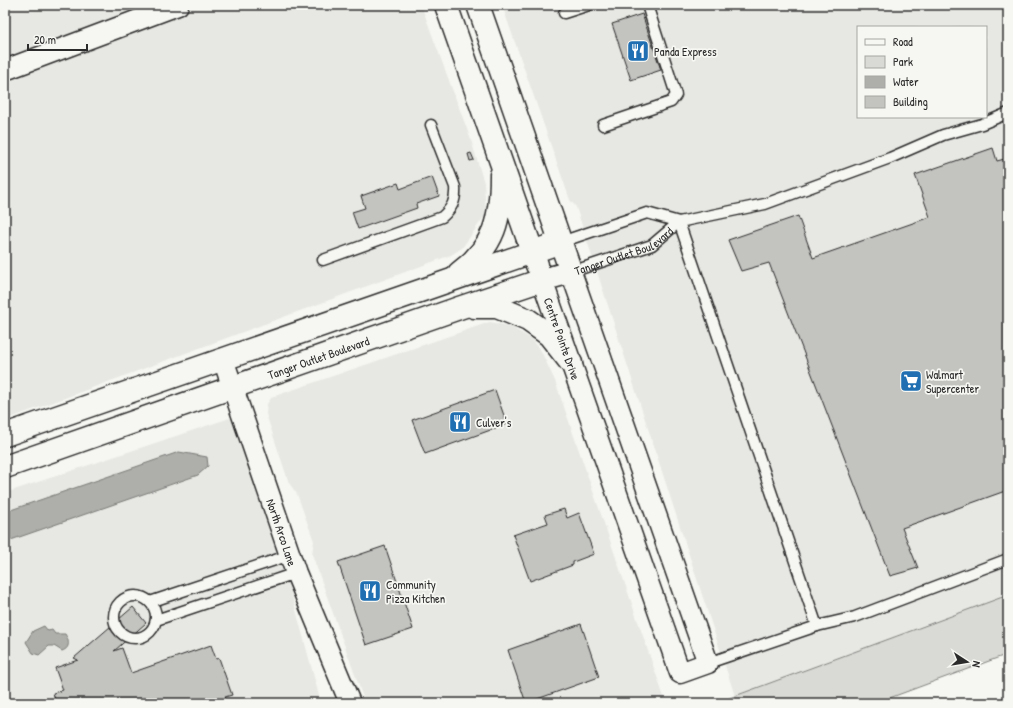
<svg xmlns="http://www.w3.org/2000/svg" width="1013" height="708" font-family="'Patrick Hand',sans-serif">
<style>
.built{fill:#e7e7e3;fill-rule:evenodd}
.green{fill:#d9d9d5;stroke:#828280}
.water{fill:#aeaeab;stroke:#7a7a78}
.building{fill:#c3c3c0;stroke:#2b2b2b}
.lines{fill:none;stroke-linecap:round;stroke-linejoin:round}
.lane-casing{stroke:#2b2b2b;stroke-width:13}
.street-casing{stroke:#2b2b2b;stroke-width:23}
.secondary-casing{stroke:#2b2b2b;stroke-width:25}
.lane{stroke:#f6f6f2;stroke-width:10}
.street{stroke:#f6f6f2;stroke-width:20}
.secondary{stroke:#f6f6f2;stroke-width:22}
.labels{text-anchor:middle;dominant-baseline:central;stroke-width:3.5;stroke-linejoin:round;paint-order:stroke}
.poi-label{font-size:12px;fill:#2b2b2b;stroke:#f6f6f2;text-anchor:start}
.street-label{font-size:12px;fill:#2b2b2b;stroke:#f6f6f2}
</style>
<rect width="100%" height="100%" fill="#f6f6f2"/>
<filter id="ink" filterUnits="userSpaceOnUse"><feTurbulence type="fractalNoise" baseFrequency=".025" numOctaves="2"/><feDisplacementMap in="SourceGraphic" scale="8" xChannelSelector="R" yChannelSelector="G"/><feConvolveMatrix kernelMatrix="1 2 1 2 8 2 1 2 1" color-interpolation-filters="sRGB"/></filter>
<g filter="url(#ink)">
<g class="built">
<path d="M 5,5 L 421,5 L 471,140 L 484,183 L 486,214 L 462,248 L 451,255 L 5,420 Z"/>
<path d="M 502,5 L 1008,5 L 1008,595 L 735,696 L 576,207 L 570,200 ZM 858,27 L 986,27 L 986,117 L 858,117 Z"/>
<path d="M 490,322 L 510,326 L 533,340 L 541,351 L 555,381 L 666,703 L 365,703 L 312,554 L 314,541 L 297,494 L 289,483 L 266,414 L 267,404 L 272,397 Z"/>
<path d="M 230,418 L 238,424 L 276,536 L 321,703 L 5,703 L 5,493 Z"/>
</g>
<path class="green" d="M 1008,595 L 1008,654 L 876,703 L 716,703 Z"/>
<g class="water">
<path d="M 179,452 L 207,457 L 208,466 L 198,475 L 5,542 L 5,512 Z"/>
<path d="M 44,626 L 48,631 L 52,630 L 55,634 L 65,634 C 69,640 71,648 62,651 L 54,646 L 49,646 L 39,655 L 33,653 L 26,642 L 33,631 Z"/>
</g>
<g class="building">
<path d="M 642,14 L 661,70 L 631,80 L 612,24 Z"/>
<path d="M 993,148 L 997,161 L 1008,158 L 1008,490 L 902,528 L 918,568 L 890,576 L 769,263 L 741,271 L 728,240 L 798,216 L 813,258 L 930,217 L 915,175 Z"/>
<path d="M 471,153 L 474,160 L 470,161 L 468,154 Z"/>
<path d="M 432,177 L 439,196 L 416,204 L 417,208 L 358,229 L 352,212 L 365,208 L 361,196 L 398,183 L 400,189 Z"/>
<path d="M 495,390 L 507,424 L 425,454 L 412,420 Z"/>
<path d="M 564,509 L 567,518 L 579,513 L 594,554 L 573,562 L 573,565 L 530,581 L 513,535 L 548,523 L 545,515 Z"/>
<path d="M 385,546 L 413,629 L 366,645 L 338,562 Z"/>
<path d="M 133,607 L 146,623 L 114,651 L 122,648 L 131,673 L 211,645 L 216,659 L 219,658 L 232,695 L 225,697 L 227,703 L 56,703 L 53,693 L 63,690 L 55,668 L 78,660 L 74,658 Z"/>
<path d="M 581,624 L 599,677 L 526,703 L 508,650 Z"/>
</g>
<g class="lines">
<g class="lane-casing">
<g id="lane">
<path d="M 564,13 L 589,5"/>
<path d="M 603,125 L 671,102 L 676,95 L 647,5"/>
<path d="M 561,242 L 647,213 L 679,222"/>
<path d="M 323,260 L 442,217 C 452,208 456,201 455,187 L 431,125"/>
<path id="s1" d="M 571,272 L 652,245 L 679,222"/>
<circle cx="135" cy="617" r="21"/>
<path d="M 150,602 L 290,555"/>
<path d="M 156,620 L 296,573"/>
<path d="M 817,626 L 855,617 L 1008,559"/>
<path d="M 708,663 L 817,626 L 679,222 L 765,204 L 890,158 L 943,135 L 982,124 L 1008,113"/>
</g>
</g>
<g class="street-casing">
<g id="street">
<path d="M 5,70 L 178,5"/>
<path id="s2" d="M 542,280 L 680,673 L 708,663 L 571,272"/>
<path id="s3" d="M 223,359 L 296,573 L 350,703"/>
</g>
</g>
<g class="secondary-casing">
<g id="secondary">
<path d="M 446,5 L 537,265"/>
<path d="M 459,273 C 495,246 501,219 501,175"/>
<path d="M 474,307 L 497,307 L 528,320 L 549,335 L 571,363"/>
<path d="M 5,435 L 561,242"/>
<path id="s4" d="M 5,467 L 459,308 L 542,280 L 571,272 L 478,5"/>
</g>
</g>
<use href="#lane" class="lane"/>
<use href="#street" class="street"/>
<use href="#secondary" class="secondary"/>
</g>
</g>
<defs>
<g id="restaurant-square" transform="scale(1.15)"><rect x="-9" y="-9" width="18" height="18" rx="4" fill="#1f6fb2" stroke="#f6f6f2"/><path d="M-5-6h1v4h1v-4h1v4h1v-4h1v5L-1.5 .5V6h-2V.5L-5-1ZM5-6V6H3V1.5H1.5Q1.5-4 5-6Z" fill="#fff"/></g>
<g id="supermarket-square" transform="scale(1.15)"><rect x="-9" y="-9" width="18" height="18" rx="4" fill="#1f6fb2" stroke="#f6f6f2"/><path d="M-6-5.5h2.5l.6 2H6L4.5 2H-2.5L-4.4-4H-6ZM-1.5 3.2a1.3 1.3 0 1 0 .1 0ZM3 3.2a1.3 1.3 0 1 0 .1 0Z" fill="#fff"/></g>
</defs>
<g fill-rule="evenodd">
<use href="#restaurant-square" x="638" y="51"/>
<use href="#supermarket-square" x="911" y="381"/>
<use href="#restaurant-square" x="460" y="422"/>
<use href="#restaurant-square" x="370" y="591"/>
</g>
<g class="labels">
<g class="poi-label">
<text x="654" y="51">Panda Express</text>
<text x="926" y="374">Walmart<tspan x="926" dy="14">Supercenter</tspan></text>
<text x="476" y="422">Culver's</text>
<text x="386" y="584">Community<tspan x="386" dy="14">Pizza Kitchen</tspan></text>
</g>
<g class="street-label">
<text stroke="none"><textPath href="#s1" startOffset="57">Tanger Outlet Boulevard</textPath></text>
<text stroke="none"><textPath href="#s2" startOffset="62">Centre Pointe Drive</textPath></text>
<text stroke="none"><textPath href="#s4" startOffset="332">Tanger Outlet Boulevard</textPath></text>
<text stroke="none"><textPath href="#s3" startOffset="183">North Arco Lane</textPath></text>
</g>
</g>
<rect width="1013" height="708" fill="none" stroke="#f6f6f2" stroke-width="20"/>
<rect x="10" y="10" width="993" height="688" fill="none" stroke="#2b2b2b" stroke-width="1.5" filter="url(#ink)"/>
<rect x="857" y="26" width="130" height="92" fill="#f6f6f2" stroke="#a5a5a2"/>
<rect x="865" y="39" width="20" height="6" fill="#f6f6f2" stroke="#a5a5a2"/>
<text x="893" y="46" font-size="12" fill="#2b2b2b">Road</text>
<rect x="865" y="56" width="20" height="12" fill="#d9d9d5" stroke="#a5a5a2"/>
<text x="893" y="66" font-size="12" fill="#2b2b2b">Park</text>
<rect x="865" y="76" width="20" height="12" fill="#aeaeab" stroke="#a5a5a2"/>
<text x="893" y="86" font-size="12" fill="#2b2b2b">Water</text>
<rect x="865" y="96" width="20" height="12" fill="#c3c3c0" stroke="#a5a5a2"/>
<text x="893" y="106" font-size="12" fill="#2b2b2b">Building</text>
<g transform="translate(967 662) rotate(102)" stroke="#f6f6f2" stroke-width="3" paint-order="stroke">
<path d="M0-3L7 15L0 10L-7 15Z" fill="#2b2b2b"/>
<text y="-6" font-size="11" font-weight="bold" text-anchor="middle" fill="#2b2b2b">N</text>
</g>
<path d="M28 44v6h59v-6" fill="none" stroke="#2b2b2b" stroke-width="2"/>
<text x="34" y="44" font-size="12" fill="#2b2b2b" stroke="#f6f6f2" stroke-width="3" paint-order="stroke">20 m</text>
</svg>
